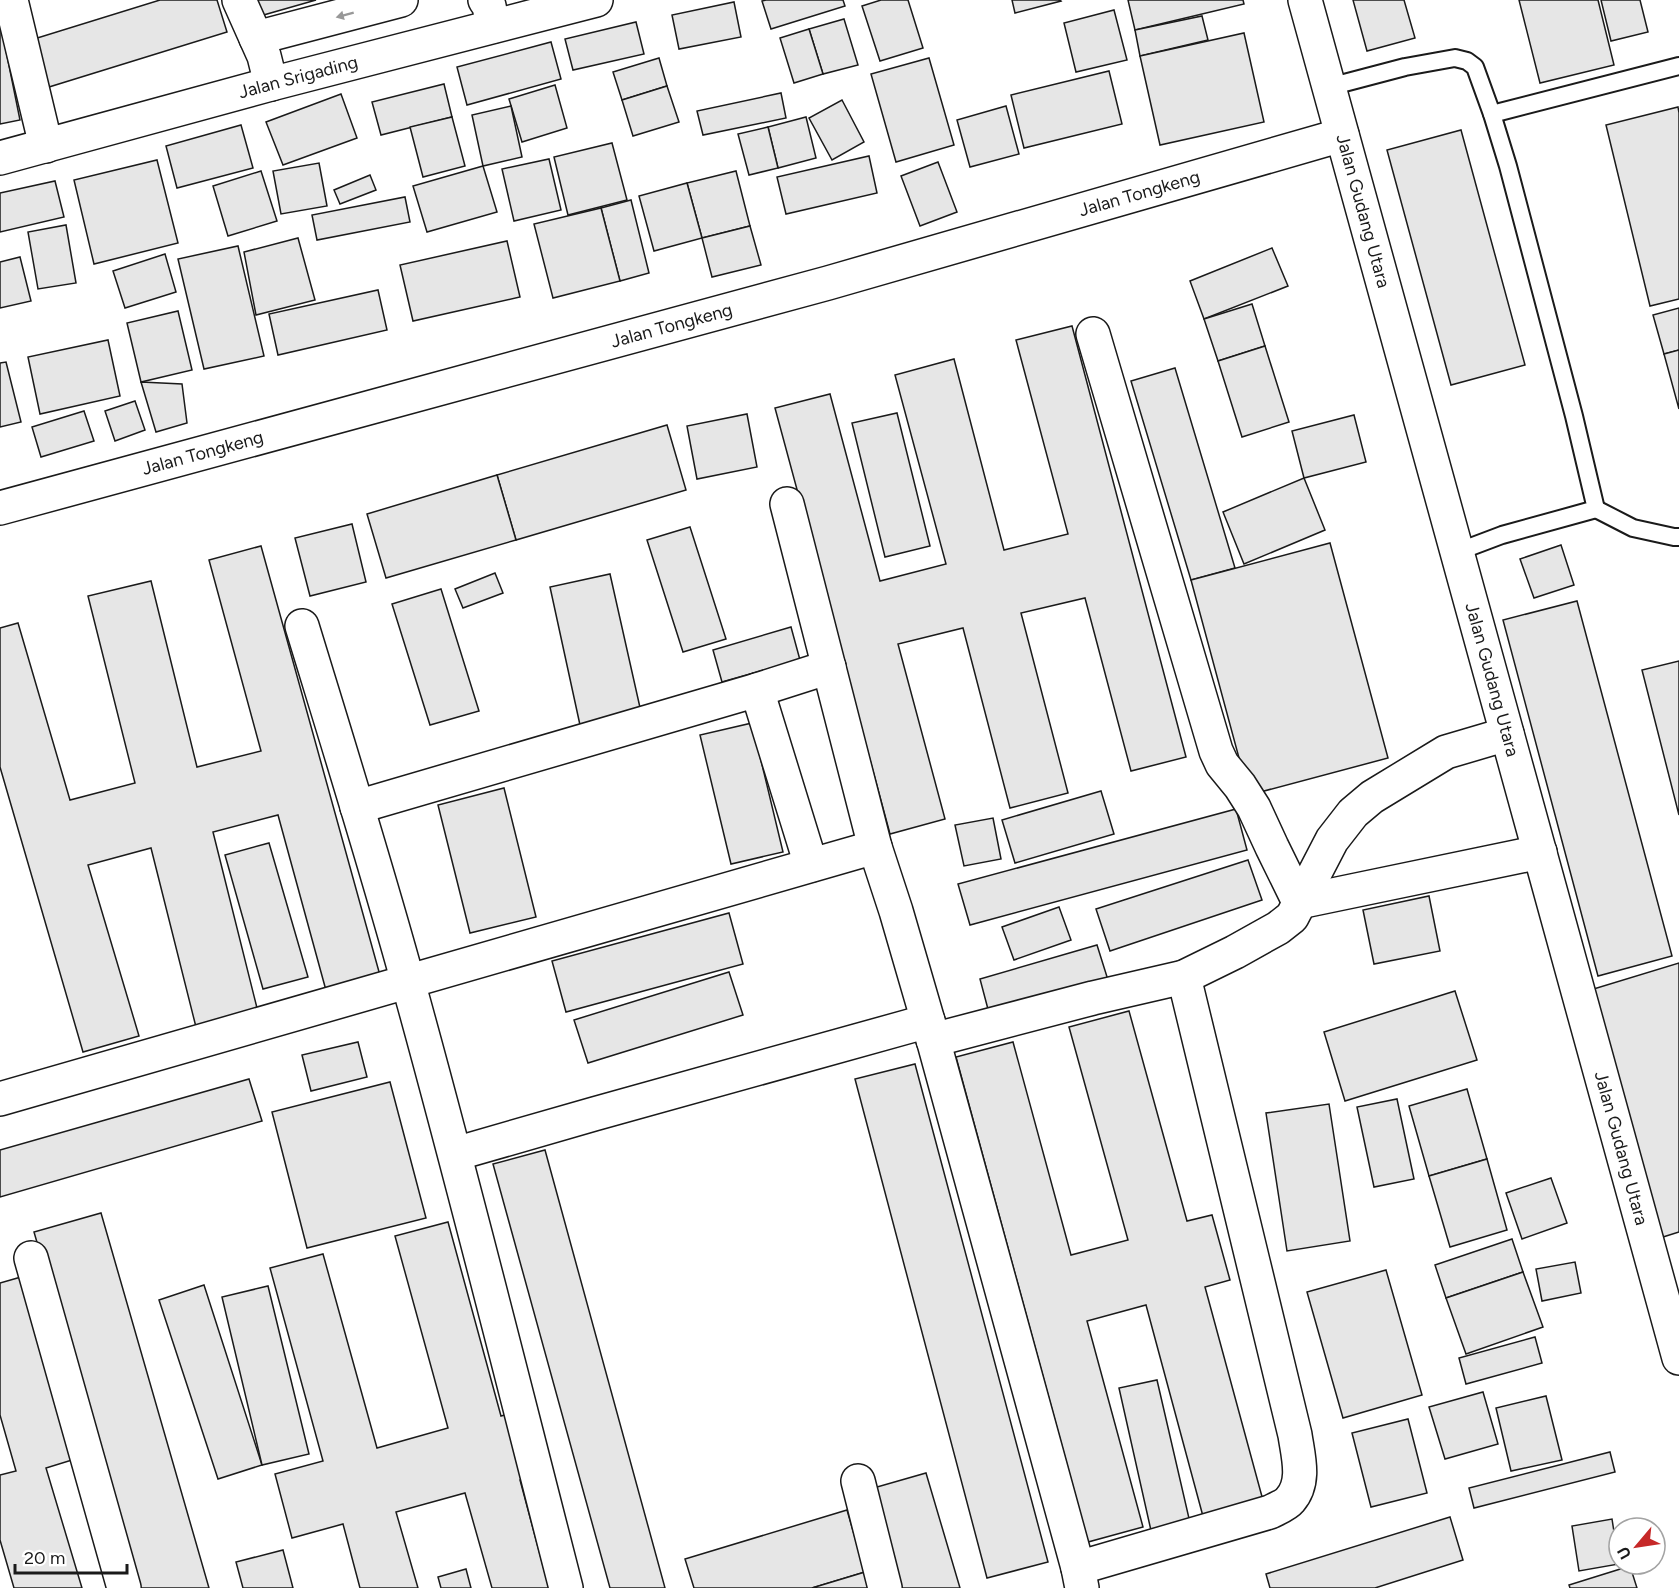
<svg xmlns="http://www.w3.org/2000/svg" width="1679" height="1588" font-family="Figtree,sans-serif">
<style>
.building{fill:#e6e6e6;stroke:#1a1a1a;stroke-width:1.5}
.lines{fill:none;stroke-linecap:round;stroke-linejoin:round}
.service-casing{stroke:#1a1a1a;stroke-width:20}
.minor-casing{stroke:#1a1a1a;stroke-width:36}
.tertiary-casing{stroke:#1a1a1a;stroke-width:36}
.service{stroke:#fff;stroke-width:16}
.minor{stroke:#fff;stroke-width:33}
.tertiary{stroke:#fff;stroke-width:33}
.oneway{fill:#989898}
.labels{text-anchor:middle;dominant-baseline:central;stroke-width:4.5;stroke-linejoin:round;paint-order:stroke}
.street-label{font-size:18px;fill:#1a1a1a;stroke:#fff}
</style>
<rect width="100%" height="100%" fill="#fff"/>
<g class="building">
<path d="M 160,0 L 217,0 L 227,32 L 49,87 L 34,39 Z"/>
<path d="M 255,0 L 316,0 L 260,16 Z"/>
<path d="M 766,0 L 843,0 L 845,6 L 771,29 L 762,1 Z"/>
<path d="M 881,0 L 908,0 L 923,48 L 880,61 L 862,6 Z"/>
<path d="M 1012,0 L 1060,0 L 1061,1 L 1015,13 Z"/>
<path d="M 1128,0 L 1243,0 L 1244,4 L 1135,30 Z"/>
<path d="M 1353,0 L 1404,0 L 1415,38 L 1367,51 Z"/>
<path d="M 1519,0 L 1598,0 L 1614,65 L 1540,83 Z"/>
<path d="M 1601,0 L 1640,0 L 1648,32 L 1611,41 Z"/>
<path d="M 734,2 L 741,37 L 679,49 L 672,15 Z"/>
<path d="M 1114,10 L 1127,60 L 1076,72 L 1064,23 Z"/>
<path d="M 1202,16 L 1208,40 L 1140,56 L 1135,30 Z"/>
<path d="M 844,19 L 858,65 L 823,74 L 809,29 Z"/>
<path d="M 0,21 L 20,120 L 0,124 Z"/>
<path d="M 636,22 L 644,54 L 573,70 L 565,39 Z"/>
<path d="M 809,29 L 823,74 L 794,83 L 780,38 Z"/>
<path d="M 1244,33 L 1264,122 L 1160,145 L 1140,56 Z"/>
<path d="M 551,42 L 561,79 L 467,105 L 457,67 Z"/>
<path d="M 659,58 L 667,86 L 622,100 L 613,72 Z"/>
<path d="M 929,58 L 954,145 L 896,162 L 871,74 Z"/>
<path d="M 1109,71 L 1122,124 L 1024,148 L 1011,95 Z"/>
<path d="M 444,84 L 452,117 L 381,135 L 372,102 Z"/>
<path d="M 555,85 L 567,128 L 522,142 L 509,99 Z"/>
<path d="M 667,86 L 679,122 L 633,136 L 622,100 Z"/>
<path d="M 781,93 L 786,118 L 703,135 L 697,111 Z"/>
<path d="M 341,94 L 357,138 L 283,165 L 266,122 Z"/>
<path d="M 842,100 L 864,142 L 832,160 L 809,118 Z"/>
<path d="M 511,106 L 522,157 L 483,166 L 472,115 Z"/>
<path d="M 1006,106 L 1019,154 L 970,167 L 957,120 Z"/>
<path d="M 1678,107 L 1679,113 L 1679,299 L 1650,306 L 1606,125 Z"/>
<path d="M 452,117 L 465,166 L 423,177 L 410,127 Z"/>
<path d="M 806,117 L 816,158 L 778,168 L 768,127 Z"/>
<path d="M 241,125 L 253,168 L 177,188 L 166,146 Z"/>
<path d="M 768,127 L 778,168 L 749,175 L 738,134 Z"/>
<path d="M 1461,130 L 1525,365 L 1451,385 L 1387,150 Z"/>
<path d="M 612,143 L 627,200 L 568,215 L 554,157 Z"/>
<path d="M 869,156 L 877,193 L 786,214 L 777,177 Z"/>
<path d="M 549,159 L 561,210 L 514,221 L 502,169 Z"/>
<path d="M 157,160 L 178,243 L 94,264 L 74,180 Z"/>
<path d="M 938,162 L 957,212 L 920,226 L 901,176 Z"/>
<path d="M 319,163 L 327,206 L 281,214 L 273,171 Z"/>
<path d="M 483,166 L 497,212 L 427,232 L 413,186 Z"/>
<path d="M 261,171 L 277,221 L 228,236 L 213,186 Z"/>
<path d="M 736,171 L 750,226 L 702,238 L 687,183 Z"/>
<path d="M 370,175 L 376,190 L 340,204 L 334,190 Z"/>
<path d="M 55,181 L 64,217 L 0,232 L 0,193 Z"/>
<path d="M 687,183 L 702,238 L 654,251 L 639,196 Z"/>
<path d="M 405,197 L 410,222 L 317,240 L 312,215 Z"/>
<path d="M 631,200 L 649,273 L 620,281 L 601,208 Z"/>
<path d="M 601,208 L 620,281 L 553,298 L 534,224 Z"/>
<path d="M 66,225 L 76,283 L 38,289 L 28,232 Z"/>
<path d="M 750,226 L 761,265 L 712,277 L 702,238 Z"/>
<path d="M 298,238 L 315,300 L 256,315 L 244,252 Z"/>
<path d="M 507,241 L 520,297 L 413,321 L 400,265 Z"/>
<path d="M 238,246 L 264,356 L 204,369 L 178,259 Z"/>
<path d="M 1272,248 L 1288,286 L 1204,319 L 1190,281 Z"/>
<path d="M 165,254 L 176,292 L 125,308 L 113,271 Z"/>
<path d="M 20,257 L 31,301 L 0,308 L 0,262 Z"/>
<path d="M 378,290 L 387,330 L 278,355 L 269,314 Z"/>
<path d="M 1252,304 L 1265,346 L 1218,361 L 1204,319 Z"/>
<path d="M 1679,308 L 1679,350 L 1664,354 L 1653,315 Z"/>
<path d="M 178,311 L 192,370 L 141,382 L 127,323 Z"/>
<path d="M 1072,326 L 1186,757 L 1131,771 L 1085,598 L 1021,613 L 1068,793 L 1010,808 L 963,628 L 898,644 L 945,819 L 890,834 L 775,408 L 830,394 L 880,581 L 946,564 L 895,375 L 954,359 L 1004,550 L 1068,534 L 1016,340 Z"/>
<path d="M 108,340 L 120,396 L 40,414 L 28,357 Z"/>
<path d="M 1265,346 L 1289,422 L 1242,437 L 1218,361 Z"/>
<path d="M 1679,350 L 1679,409 L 1664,354 Z"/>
<path d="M 6,362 L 21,422 L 0,427 L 0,363 Z"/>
<path d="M 1175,368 L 1235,568 L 1191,580 L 1131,381 Z"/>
<path d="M 141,382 L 182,384 L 187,423 L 156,432 Z"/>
<path d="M 135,401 L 145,430 L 115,441 L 105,411 Z"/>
<path d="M 84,411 L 94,441 L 41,457 L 32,427 Z"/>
<path d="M 897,413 L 930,546 L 885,557 L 852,423 Z"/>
<path d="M 747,414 L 757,467 L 697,479 L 687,426 Z"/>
<path d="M 1354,415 L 1366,462 L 1304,478 L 1292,431 Z"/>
<path d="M 667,425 L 686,490 L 516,540 L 497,475 Z"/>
<path d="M 497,475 L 516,540 L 386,578 L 367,514 Z"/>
<path d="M 1304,478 L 1325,530 L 1244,564 L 1223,512 Z"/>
<path d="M 352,524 L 366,582 L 310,596 L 295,538 Z"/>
<path d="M 690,527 L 726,639 L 683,652 L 647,540 Z"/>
<path d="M 1330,543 L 1388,758 L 1249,795 L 1191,580 Z"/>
<path d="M 1561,545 L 1574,585 L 1534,598 L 1520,559 Z"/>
<path d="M 261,546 L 381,979 L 327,994 L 278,815 L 213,832 L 259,1016 L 197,1031 L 151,848 L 88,865 L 139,1036 L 83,1052 L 0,767 L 0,628 L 18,623 L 70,800 L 135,783 L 88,596 L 151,581 L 197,767 L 261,751 L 209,560 Z"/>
<path d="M 495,573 L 503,593 L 463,608 L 455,589 Z"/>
<path d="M 610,574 L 641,712 L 580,725 L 550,587 Z"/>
<path d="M 441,589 L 479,711 L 430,725 L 392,604 Z"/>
<path d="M 1577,601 L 1672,956 L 1598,976 L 1503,620 Z"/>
<path d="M 791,627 L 800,660 L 722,682 L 713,650 Z"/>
<path d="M 1679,661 L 1679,815 L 1642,670 Z"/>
<path d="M 752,723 L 783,852 L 731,864 L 700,735 Z"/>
<path d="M 504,788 L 536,917 L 470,933 L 438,805 Z"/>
<path d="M 1101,791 L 1114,834 L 1015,863 L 1002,820 Z"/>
<path d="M 1236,809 L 1247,850 L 970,925 L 958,884 Z"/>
<path d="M 993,818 L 1001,859 L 964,866 L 955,825 Z"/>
<path d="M 269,843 L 308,977 L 263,989 L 225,855 Z"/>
<path d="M 1248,860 L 1262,900 L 1110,951 L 1096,909 Z"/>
<path d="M 1429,896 L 1440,951 L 1374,964 L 1363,910 Z"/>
<path d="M 1059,907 L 1071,940 L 1014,960 L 1002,927 Z"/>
<path d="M 729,913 L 743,964 L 566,1012 L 552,961 Z"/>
<path d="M 1097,945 L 1108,980 L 989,1013 L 980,979 Z"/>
<path d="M 1679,963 L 1679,1232 L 1663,1237 L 1587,991 Z"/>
<path d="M 729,972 L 743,1015 L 588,1063 L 574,1020 Z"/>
<path d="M 1455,991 L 1477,1060 L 1345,1101 L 1324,1032 Z"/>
<path d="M 1129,1011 L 1187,1221 L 1212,1215 L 1230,1280 L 1205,1287 L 1264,1504 L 1204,1520 L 1146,1305 L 1087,1321 L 1143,1527 L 1088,1542 L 956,1057 L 1013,1042 L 1071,1255 L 1128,1240 L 1069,1027 Z"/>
<path d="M 358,1042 L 367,1077 L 311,1091 L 302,1055 Z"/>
<path d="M 915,1064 L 1048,1562 L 987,1578 L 855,1079 Z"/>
<path d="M 249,1079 L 262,1121 L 0,1197 L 0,1150 Z"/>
<path d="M 390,1082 L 426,1218 L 307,1248 L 272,1112 Z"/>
<path d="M 1467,1089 L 1487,1159 L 1429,1176 L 1409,1106 Z"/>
<path d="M 1397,1099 L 1414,1179 L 1374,1187 L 1357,1107 Z"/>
<path d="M 1329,1104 L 1350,1241 L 1287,1251 L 1266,1113 Z"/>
<path d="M 545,1150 L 665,1588 L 610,1588 L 493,1164 Z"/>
<path d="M 1487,1159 L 1507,1230 L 1450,1247 L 1429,1176 Z"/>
<path d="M 1551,1178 L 1567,1223 L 1522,1239 L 1506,1193 Z"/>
<path d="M 101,1213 L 209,1588 L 137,1588 L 34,1232 Z"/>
<path d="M 448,1222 L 501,1416 L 512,1413 L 530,1477 L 520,1480 L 549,1588 L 492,1588 L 465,1493 L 396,1512 L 418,1588 L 360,1588 L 343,1524 L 292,1538 L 275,1474 L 323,1461 L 270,1268 L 323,1254 L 377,1448 L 448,1428 L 395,1236 Z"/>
<path d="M 1512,1239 L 1523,1272 L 1446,1298 L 1435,1265 Z"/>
<path d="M 1575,1262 L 1581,1293 L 1542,1301 L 1536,1269 Z"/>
<path d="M 1386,1270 L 1422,1395 L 1343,1418 L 1307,1292 Z"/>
<path d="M 1523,1272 L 1543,1327 L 1466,1354 L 1446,1298 Z"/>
<path d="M 21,1277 L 72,1460 L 46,1468 L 82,1588 L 14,1588 L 0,1540 L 0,1475 L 16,1471 L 0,1415 L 0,1283 Z"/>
<path d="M 204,1285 L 262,1465 L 218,1479 L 159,1300 Z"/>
<path d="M 268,1286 L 309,1454 L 262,1465 L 222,1297 Z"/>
<path d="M 1535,1337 L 1542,1363 L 1466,1384 L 1459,1358 Z"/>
<path d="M 1157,1380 L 1191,1527 L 1152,1535 L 1119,1388 Z"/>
<path d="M 1483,1392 L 1498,1444 L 1445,1459 L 1429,1407 Z"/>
<path d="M 1546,1396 L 1562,1460 L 1511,1471 L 1496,1408 Z"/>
<path d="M 1408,1419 L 1427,1493 L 1371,1507 L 1352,1433 Z"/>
<path d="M 1610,1452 L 1615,1472 L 1474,1508 L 1469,1488 Z"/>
<path d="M 926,1473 L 960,1588 L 899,1588 L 870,1489 Z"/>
<path d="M 847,1510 L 865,1572 L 812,1588 L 694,1588 L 685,1559 Z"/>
<path d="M 1450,1517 L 1463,1560 L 1375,1588 L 1270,1588 L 1266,1574 Z"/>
<path d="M 1612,1519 L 1619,1564 L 1579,1571 L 1572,1526 Z"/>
<path d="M 283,1550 L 293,1588 L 243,1588 L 236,1562 Z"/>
<path d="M 1630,1566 L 1637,1588 L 1570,1588 L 1569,1585 Z"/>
<path d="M 466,1569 L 471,1588 L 441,1588 L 438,1577 Z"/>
<path d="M 865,1572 L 870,1588 L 812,1588 Z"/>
</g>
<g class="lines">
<g class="service-casing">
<g id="service">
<path d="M 1329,87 L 1405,67 L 1455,58 L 1467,61 L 1475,67 L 1492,114 L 1508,166 L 1574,416 L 1596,509 L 1502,535 L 1457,552"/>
<path d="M 1492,114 L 1679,66"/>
<path d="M 1596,509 L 1633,528 L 1674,537 L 1679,537"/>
</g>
</g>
<g class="minor-casing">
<g id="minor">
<path d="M 11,0 L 46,146"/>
<path d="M 239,0 L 264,56 L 271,84"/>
<path d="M 485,0 L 489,6 L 493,26"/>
<path d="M 256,38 L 401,0"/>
<path id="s1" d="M 0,158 L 271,84 L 596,0"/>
<path d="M 1093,334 L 1216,751 L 1222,764 L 1240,786 L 1254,808 L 1272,847 L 1299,902 L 1540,852"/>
<path d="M 787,504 L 875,847"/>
<path id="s2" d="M 0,508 L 828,283 L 1342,135"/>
<path d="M 302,626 C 338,744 375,862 408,982 C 464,1183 514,1386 566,1588"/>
<path d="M 757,690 L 811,865"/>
<path d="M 357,807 L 757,690 L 829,667"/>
<path d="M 933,1040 L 1093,998 L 1184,977 L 1235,952 L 1278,928 L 1292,917 L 1332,840 L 1353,813 L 1372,797 L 1446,752 L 1507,734"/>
<path d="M 0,1099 L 875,847 L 896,911 L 928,1021 L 1078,1568 L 1082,1588"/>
<path d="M 455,1154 L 594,1114 L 928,1021"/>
<path d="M 31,1258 L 124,1588"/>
<path d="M 858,1481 L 885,1588"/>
<path d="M 1078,1568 L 1270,1512 C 1276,1509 1286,1505 1290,1500 C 1306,1482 1298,1456 1295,1435 L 1184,977"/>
</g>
</g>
<g class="tertiary-casing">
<g id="tertiary">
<path id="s3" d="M 1305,0 L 1679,1358"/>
</g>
</g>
<use href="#service" class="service"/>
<use href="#minor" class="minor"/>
<use href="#tertiary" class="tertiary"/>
</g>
<defs><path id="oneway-solid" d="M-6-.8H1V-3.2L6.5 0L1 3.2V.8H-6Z" transform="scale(1.5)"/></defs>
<use class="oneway" href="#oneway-solid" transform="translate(345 15) rotate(165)"/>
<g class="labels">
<g class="street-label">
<text stroke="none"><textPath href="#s1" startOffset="309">Jalan Srigading</textPath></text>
<text stroke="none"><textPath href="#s2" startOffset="1182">Jalan Tongkeng</textPath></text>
<text stroke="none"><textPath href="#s3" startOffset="219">Jalan Gudang Utara</textPath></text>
<text stroke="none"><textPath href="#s2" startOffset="696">Jalan Tongkeng</textPath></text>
<text stroke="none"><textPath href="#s2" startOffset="210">Jalan Tongkeng</textPath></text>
<text stroke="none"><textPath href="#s3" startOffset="705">Jalan Gudang Utara</textPath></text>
<text stroke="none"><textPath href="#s3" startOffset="1191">Jalan Gudang Utara</textPath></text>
</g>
</g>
<g transform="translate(1637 1546) rotate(241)"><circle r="28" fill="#ffffff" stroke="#a3a3a3" stroke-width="1.5"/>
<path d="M0-4.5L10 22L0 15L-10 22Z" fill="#c62828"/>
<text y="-9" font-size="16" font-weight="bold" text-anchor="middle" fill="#1a1a1a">U</text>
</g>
<path d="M15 1564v9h112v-9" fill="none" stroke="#1a1a1a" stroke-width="3"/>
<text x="24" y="1564" font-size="18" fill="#1a1a1a" stroke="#ffffff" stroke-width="4.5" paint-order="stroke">20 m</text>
</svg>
